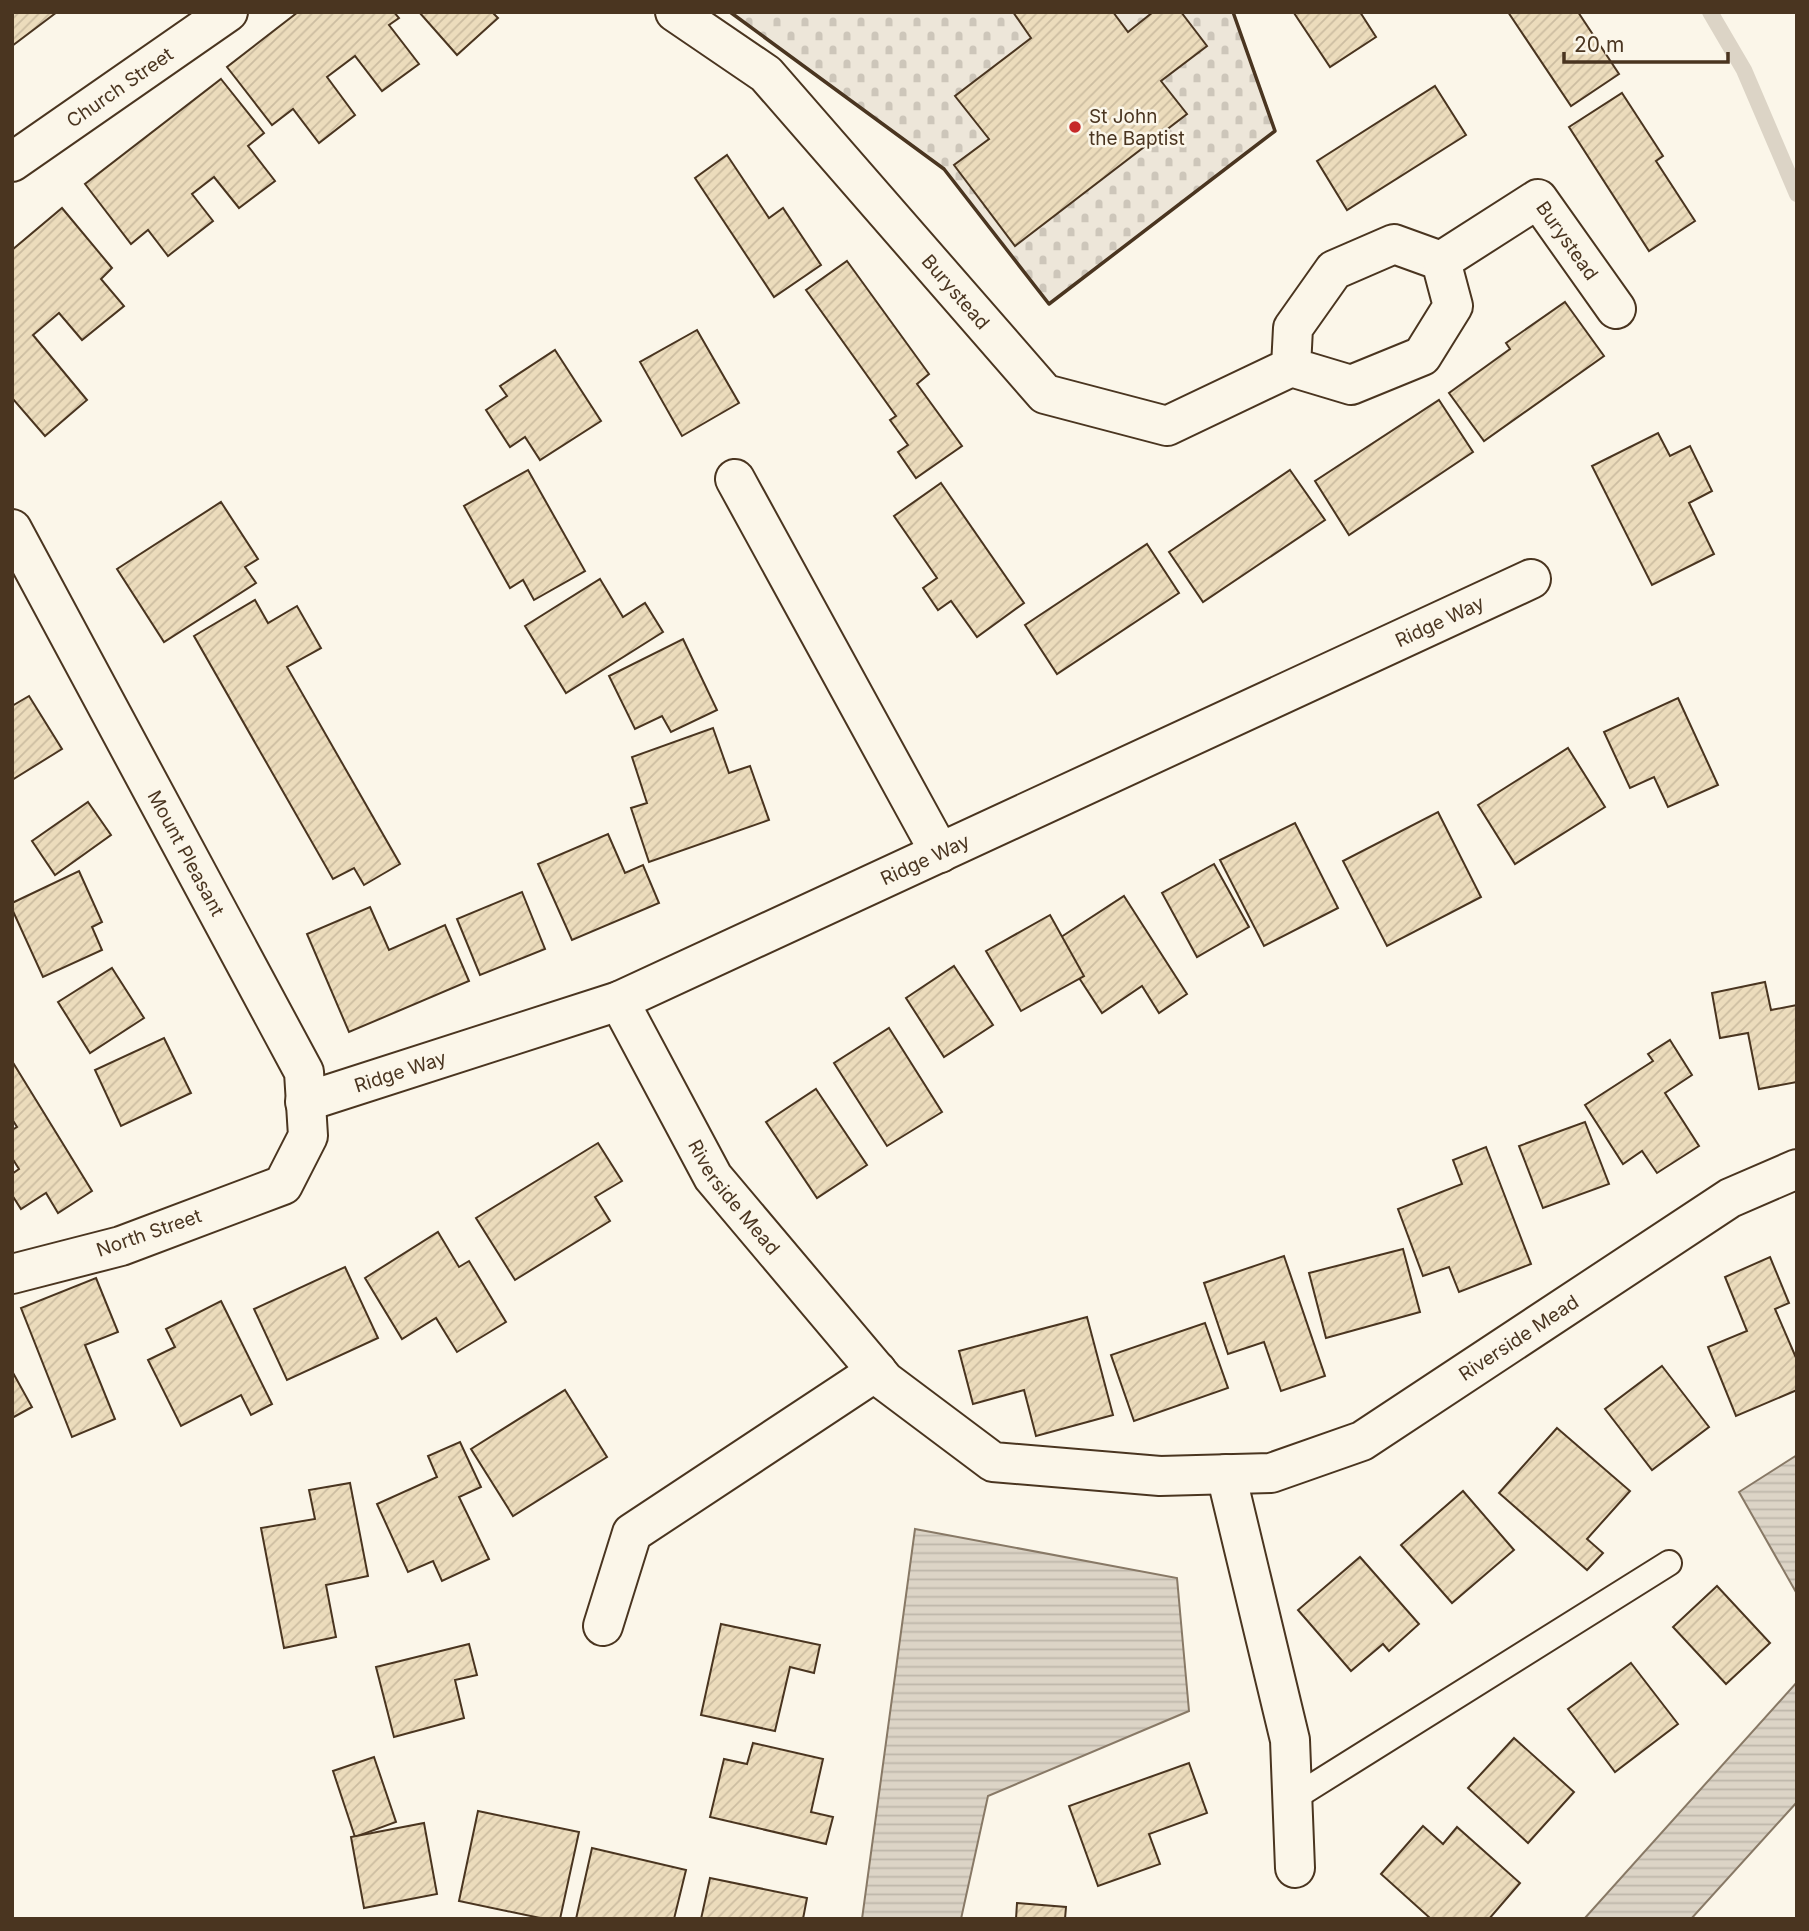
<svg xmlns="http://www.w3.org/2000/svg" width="1809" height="1931" font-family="Inter,sans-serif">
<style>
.cemetery{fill:url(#cemetery-stones);stroke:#887966;stroke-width:2}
.water{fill:url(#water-rules);stroke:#887966;stroke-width:2}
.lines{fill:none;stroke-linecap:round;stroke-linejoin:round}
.stream{stroke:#dcd4c6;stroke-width:16}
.building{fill:url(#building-hatch);stroke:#4a3520;stroke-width:2}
.service-casing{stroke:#4a3520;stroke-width:28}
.minor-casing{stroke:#4a3520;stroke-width:42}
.service{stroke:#fbf6e9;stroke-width:24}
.minor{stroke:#fbf6e9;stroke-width:38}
.wall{stroke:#4a3520;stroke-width:3.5}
.poi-dot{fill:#c62828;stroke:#fbf6e9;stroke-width:2.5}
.labels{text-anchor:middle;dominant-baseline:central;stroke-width:5;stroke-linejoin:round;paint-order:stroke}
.street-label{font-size:19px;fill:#4a3520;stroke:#fbf6e9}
.poi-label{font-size:19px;fill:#4a3520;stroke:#fbf6e9;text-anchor:start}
</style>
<defs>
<pattern id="cemetery-stones" width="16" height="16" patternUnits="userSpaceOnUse" patternTransform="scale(1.75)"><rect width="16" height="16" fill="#ede6d9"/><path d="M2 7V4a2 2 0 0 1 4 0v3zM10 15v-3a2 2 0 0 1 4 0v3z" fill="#cdc6ba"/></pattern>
<pattern id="water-rules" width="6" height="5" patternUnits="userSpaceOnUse" patternTransform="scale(1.75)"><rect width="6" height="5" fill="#dcd4c6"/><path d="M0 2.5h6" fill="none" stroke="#beb7aa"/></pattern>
<pattern id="building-hatch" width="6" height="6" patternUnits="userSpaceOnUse" patternTransform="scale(1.75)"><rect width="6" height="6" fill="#ecdcbc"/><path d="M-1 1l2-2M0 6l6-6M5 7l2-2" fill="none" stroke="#ccbda1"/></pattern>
</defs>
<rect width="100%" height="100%" fill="#fbf6e9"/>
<path class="cemetery" d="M 730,12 L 1233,12 L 1275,131 L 1049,304 L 944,169 Z"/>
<g class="water">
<path d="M 1797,1455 L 1797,1594 L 1739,1492 Z"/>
<path d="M 915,1529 L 1177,1578 L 1189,1711 L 988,1796 L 961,1919 L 862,1919 Z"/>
<path d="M 1797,1682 L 1797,1802 L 1691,1919 L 1584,1919 Z"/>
</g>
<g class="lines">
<path class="stream" d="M 1710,12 L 1744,70 L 1797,194"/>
</g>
<g class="building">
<path d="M 12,12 L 57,12 L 12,46 Z"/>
<path d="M 298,12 L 394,12 L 399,18 L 389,25 L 419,64 L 382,91 L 355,56 L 327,77 L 355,115 L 319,143 L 293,109 L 272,125 L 227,67 Z"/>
<path d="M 419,12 L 492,12 L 498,18 L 457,55 Z"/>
<path d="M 1113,12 L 1128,32 L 1153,12 L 1181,12 L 1207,46 L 1161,81 L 1187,114 L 1015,246 L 954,165 L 989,139 L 955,96 L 1031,38 L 1013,12 Z"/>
<path d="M 1360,12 L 1376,37 L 1330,67 L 1294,13 Z"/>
<path d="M 1508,12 L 1578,12 L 1619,74 L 1571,106 Z"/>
<path d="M 221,79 L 264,133 L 248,146 L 275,181 L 239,208 L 214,177 L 192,194 L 213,221 L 168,256 L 148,230 L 131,244 L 85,184 Z"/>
<path d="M 1435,86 L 1466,135 L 1347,210 L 1317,161 Z"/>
<path d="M 1622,93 L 1663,156 L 1656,161 L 1695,221 L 1649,251 L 1569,127 Z"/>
<path d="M 727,155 L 769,218 L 783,208 L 821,265 L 774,297 L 695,178 Z"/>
<path d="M 62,208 L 112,268 L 101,279 L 124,306 L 82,340 L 59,313 L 33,335 L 87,400 L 45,436 L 12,398 L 12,250 Z"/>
<path d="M 847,261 L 929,374 L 917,384 L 962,446 L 916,478 L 898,452 L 908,445 L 890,420 L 896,416 L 806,290 Z"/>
<path d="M 1565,302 L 1604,356 L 1484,441 L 1449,393 L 1510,349 L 1506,343 Z"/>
<path d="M 697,330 L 739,403 L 682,436 L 640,362 Z"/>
<path d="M 555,350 L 601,421 L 540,460 L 525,437 L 510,447 L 486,410 L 507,396 L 500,386 Z"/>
<path d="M 1439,400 L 1473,452 L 1349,535 L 1315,481 Z"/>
<path d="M 1658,433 L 1670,456 L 1690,446 L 1712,491 L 1689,503 L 1714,554 L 1652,585 L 1592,466 Z"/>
<path d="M 528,470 L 585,571 L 534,600 L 523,580 L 510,588 L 464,506 Z"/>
<path d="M 1290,470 L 1325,520 L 1203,602 L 1169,552 Z"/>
<path d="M 941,483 L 1024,603 L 977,637 L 951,601 L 938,610 L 923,588 L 937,578 L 894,516 Z"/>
<path d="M 221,502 L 258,559 L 245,567 L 256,583 L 164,642 L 117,569 Z"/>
<path d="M 1147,544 L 1179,593 L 1057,674 L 1025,625 Z"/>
<path d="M 600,579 L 623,617 L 645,603 L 663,632 L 566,693 L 525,626 Z"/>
<path d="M 255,600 L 268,623 L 297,606 L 321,648 L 287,667 L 400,864 L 364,885 L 354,868 L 333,879 L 194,636 Z"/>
<path d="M 683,639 L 717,710 L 671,732 L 662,716 L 635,729 L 609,676 Z"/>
<path d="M 29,696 L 62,749 L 12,780 L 12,706 Z"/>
<path d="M 1678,698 L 1718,785 L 1668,807 L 1654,777 L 1630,788 L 1604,732 Z"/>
<path d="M 713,728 L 729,773 L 750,766 L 769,820 L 649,862 L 631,808 L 647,803 L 632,757 Z"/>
<path d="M 1568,748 L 1605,807 L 1515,864 L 1478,805 Z"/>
<path d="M 88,802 L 111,835 L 55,875 L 32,841 Z"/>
<path d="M 1438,812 L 1481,897 L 1387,946 L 1343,861 Z"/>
<path d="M 1295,823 L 1338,908 L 1264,946 L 1220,860 Z"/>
<path d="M 608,834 L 625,873 L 643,865 L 659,903 L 572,940 L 538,864 Z"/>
<path d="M 1214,864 L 1249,927 L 1197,957 L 1162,893 Z"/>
<path d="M 79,871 L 102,922 L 92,927 L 102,950 L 43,977 L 12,909 L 12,903 Z"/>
<path d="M 522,892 L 545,949 L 480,975 L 457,919 Z"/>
<path d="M 1124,896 L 1187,994 L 1159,1013 L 1142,986 L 1102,1013 L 1055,941 Z"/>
<path d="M 370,907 L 389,950 L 445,925 L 469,981 L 349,1032 L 307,934 Z"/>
<path d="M 1050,915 L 1084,976 L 1021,1011 L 986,951 Z"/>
<path d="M 954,966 L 993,1025 L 944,1057 L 906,998 Z"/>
<path d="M 112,968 L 144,1018 L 90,1053 L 58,1002 Z"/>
<path d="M 1765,982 L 1771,1010 L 1797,1005 L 1797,1082 L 1759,1089 L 1748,1033 L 1720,1038 L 1712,993 Z"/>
<path d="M 889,1028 L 942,1112 L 887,1146 L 834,1063 Z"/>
<path d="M 164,1038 L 191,1093 L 121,1126 L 95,1070 Z"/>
<path d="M 1670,1040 L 1692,1075 L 1665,1093 L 1699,1146 L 1657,1173 L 1642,1151 L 1623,1164 L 1585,1105 L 1653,1061 L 1648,1054 Z"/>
<path d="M 12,1061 L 92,1191 L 58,1213 L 46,1193 L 21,1209 L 12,1195 L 12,1174 L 19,1169 L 12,1158 L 12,1130 L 17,1127 L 12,1119 Z"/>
<path d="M 816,1089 L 867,1165 L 817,1198 L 766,1122 Z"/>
<path d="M 1585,1122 L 1609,1184 L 1543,1208 L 1519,1146 Z"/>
<path d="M 598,1143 L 622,1181 L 595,1197 L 610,1221 L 515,1280 L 476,1218 Z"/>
<path d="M 1486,1147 L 1531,1264 L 1459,1292 L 1449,1267 L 1423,1276 L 1398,1209 L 1462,1184 L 1453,1160 Z"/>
<path d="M 438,1232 L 459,1267 L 469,1261 L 506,1322 L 457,1352 L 436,1318 L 402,1339 L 365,1278 Z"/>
<path d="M 1403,1249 L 1420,1312 L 1326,1338 L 1309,1273 Z"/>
<path d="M 1284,1256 L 1325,1376 L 1281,1391 L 1264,1342 L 1228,1354 L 1204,1283 Z"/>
<path d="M 1770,1257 L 1789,1303 L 1775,1309 L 1797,1360 L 1797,1390 L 1736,1416 L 1708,1347 L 1747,1331 L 1725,1277 Z"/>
<path d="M 345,1267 L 378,1338 L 287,1380 L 254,1309 Z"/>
<path d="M 96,1278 L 118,1332 L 85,1345 L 115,1419 L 72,1437 L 21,1308 Z"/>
<path d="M 221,1301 L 272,1404 L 251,1415 L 241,1395 L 181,1426 L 148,1360 L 175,1347 L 166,1329 Z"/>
<path d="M 1087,1317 L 1113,1415 L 1036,1436 L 1024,1390 L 973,1404 L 959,1351 Z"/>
<path d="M 1205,1323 L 1228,1388 L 1134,1421 L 1111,1355 Z"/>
<path d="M 1662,1366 L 1709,1427 L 1652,1470 L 1605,1409 Z"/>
<path d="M 12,1371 L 32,1407 L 12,1418 Z"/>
<path d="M 565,1390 L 607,1457 L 513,1516 L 471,1449 Z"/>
<path d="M 1557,1428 L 1630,1491 L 1587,1539 L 1603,1553 L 1587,1570 L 1499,1493 Z"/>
<path d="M 460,1442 L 481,1487 L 459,1497 L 489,1559 L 442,1581 L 433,1561 L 408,1572 L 377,1504 L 437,1477 L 428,1456 Z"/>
<path d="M 350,1483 L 368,1576 L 326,1585 L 336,1637 L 284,1648 L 261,1528 L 315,1519 L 309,1490 Z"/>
<path d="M 1463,1491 L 1514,1550 L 1452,1603 L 1401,1545 Z"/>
<path d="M 1360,1557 L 1419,1624 L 1389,1651 L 1383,1644 L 1351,1671 L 1298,1610 Z"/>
<path d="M 1717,1586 L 1770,1643 L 1726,1684 L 1673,1627 Z"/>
<path d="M 721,1624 L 820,1645 L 814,1673 L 790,1667 L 775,1731 L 701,1715 Z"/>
<path d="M 469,1644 L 477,1675 L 455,1680 L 464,1718 L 394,1737 L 376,1667 Z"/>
<path d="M 1631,1663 L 1678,1724 L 1615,1772 L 1568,1709 Z"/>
<path d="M 1514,1738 L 1574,1792 L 1528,1843 L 1468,1788 Z"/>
<path d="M 753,1743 L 823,1759 L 811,1812 L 833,1817 L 826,1844 L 710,1817 L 724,1759 L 747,1764 Z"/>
<path d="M 374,1757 L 396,1822 L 355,1837 L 333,1771 Z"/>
<path d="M 1189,1763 L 1207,1813 L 1149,1834 L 1160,1864 L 1098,1886 L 1069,1806 Z"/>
<path d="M 478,1811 L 579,1832 L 560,1919 L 545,1919 L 459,1901 Z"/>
<path d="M 424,1823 L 437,1894 L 364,1908 L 351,1837 Z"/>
<path d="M 1423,1826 L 1443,1844 L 1457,1827 L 1520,1883 L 1489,1919 L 1431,1919 L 1381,1874 Z"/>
<path d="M 592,1848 L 686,1870 L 674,1919 L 576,1919 Z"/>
<path d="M 710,1878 L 807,1898 L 803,1919 L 701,1919 Z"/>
<path d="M 1017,1903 L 1066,1907 L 1065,1919 L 1016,1919 Z"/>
</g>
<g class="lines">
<g class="service-casing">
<path id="service" d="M 1292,1799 L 1669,1563"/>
</g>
<g class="minor-casing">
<g id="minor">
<path id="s1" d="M 675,12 L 766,74 L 1045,394 L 1167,426 L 1291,367 L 1351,385 L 1422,356 L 1453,306 L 1441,261 L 1394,244 L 1334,270 L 1293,328 L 1291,367"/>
<path id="s2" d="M 12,162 L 228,12"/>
<path id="s3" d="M 1441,261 L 1538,199 L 1616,309"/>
<path d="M 735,479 L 940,853"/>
<path id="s4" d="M 12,529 L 304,1072 L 308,1136 L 283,1185 L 121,1246 L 12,1274"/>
<path id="s5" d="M 619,1001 L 713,1177 L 885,1381 L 993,1462 L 1160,1476 L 1271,1473 L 1362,1441 L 1730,1198 L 1797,1169"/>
<path id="s6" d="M 305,1102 L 619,1001 L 1531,579"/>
<path d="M 1226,1474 L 1290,1740 L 1295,1868"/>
<path d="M 603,1626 L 632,1533 L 877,1371"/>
</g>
</g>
<use href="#service" class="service"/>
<use href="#minor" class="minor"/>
<path class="wall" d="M 730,12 L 944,169 L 1049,304 L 1275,131 L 1233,12"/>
</g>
<circle class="poi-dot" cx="1075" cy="127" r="7"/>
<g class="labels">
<g class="street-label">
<text stroke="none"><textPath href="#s2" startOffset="131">Church Street</textPath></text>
<text stroke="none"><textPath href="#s3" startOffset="166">Burystead</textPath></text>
<text stroke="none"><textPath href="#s1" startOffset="399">Burystead</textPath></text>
<text stroke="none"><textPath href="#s6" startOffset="1234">Ridge Way</textPath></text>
<text stroke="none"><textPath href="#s4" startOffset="368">Mount Pleasant</textPath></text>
<text stroke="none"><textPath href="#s6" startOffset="667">Ridge Way</textPath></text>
<text stroke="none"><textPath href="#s6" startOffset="100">Ridge Way</textPath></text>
<text stroke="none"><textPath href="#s5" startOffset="228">Riverside Mead</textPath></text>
<text transform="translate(149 1233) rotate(-19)">North Street</text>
<text stroke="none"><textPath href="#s5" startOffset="1164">Riverside Mead</textPath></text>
</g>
<g class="poi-label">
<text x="1089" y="116">St John<tspan x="1089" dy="22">the Baptist</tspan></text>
</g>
</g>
<rect width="1809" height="1931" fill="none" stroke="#4a3520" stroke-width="28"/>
<path d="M1564 52v10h164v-10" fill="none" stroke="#4a3520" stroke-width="3.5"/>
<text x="1574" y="52" font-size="21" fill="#4a3520" stroke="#fbf6e9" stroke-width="5" paint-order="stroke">20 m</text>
</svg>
